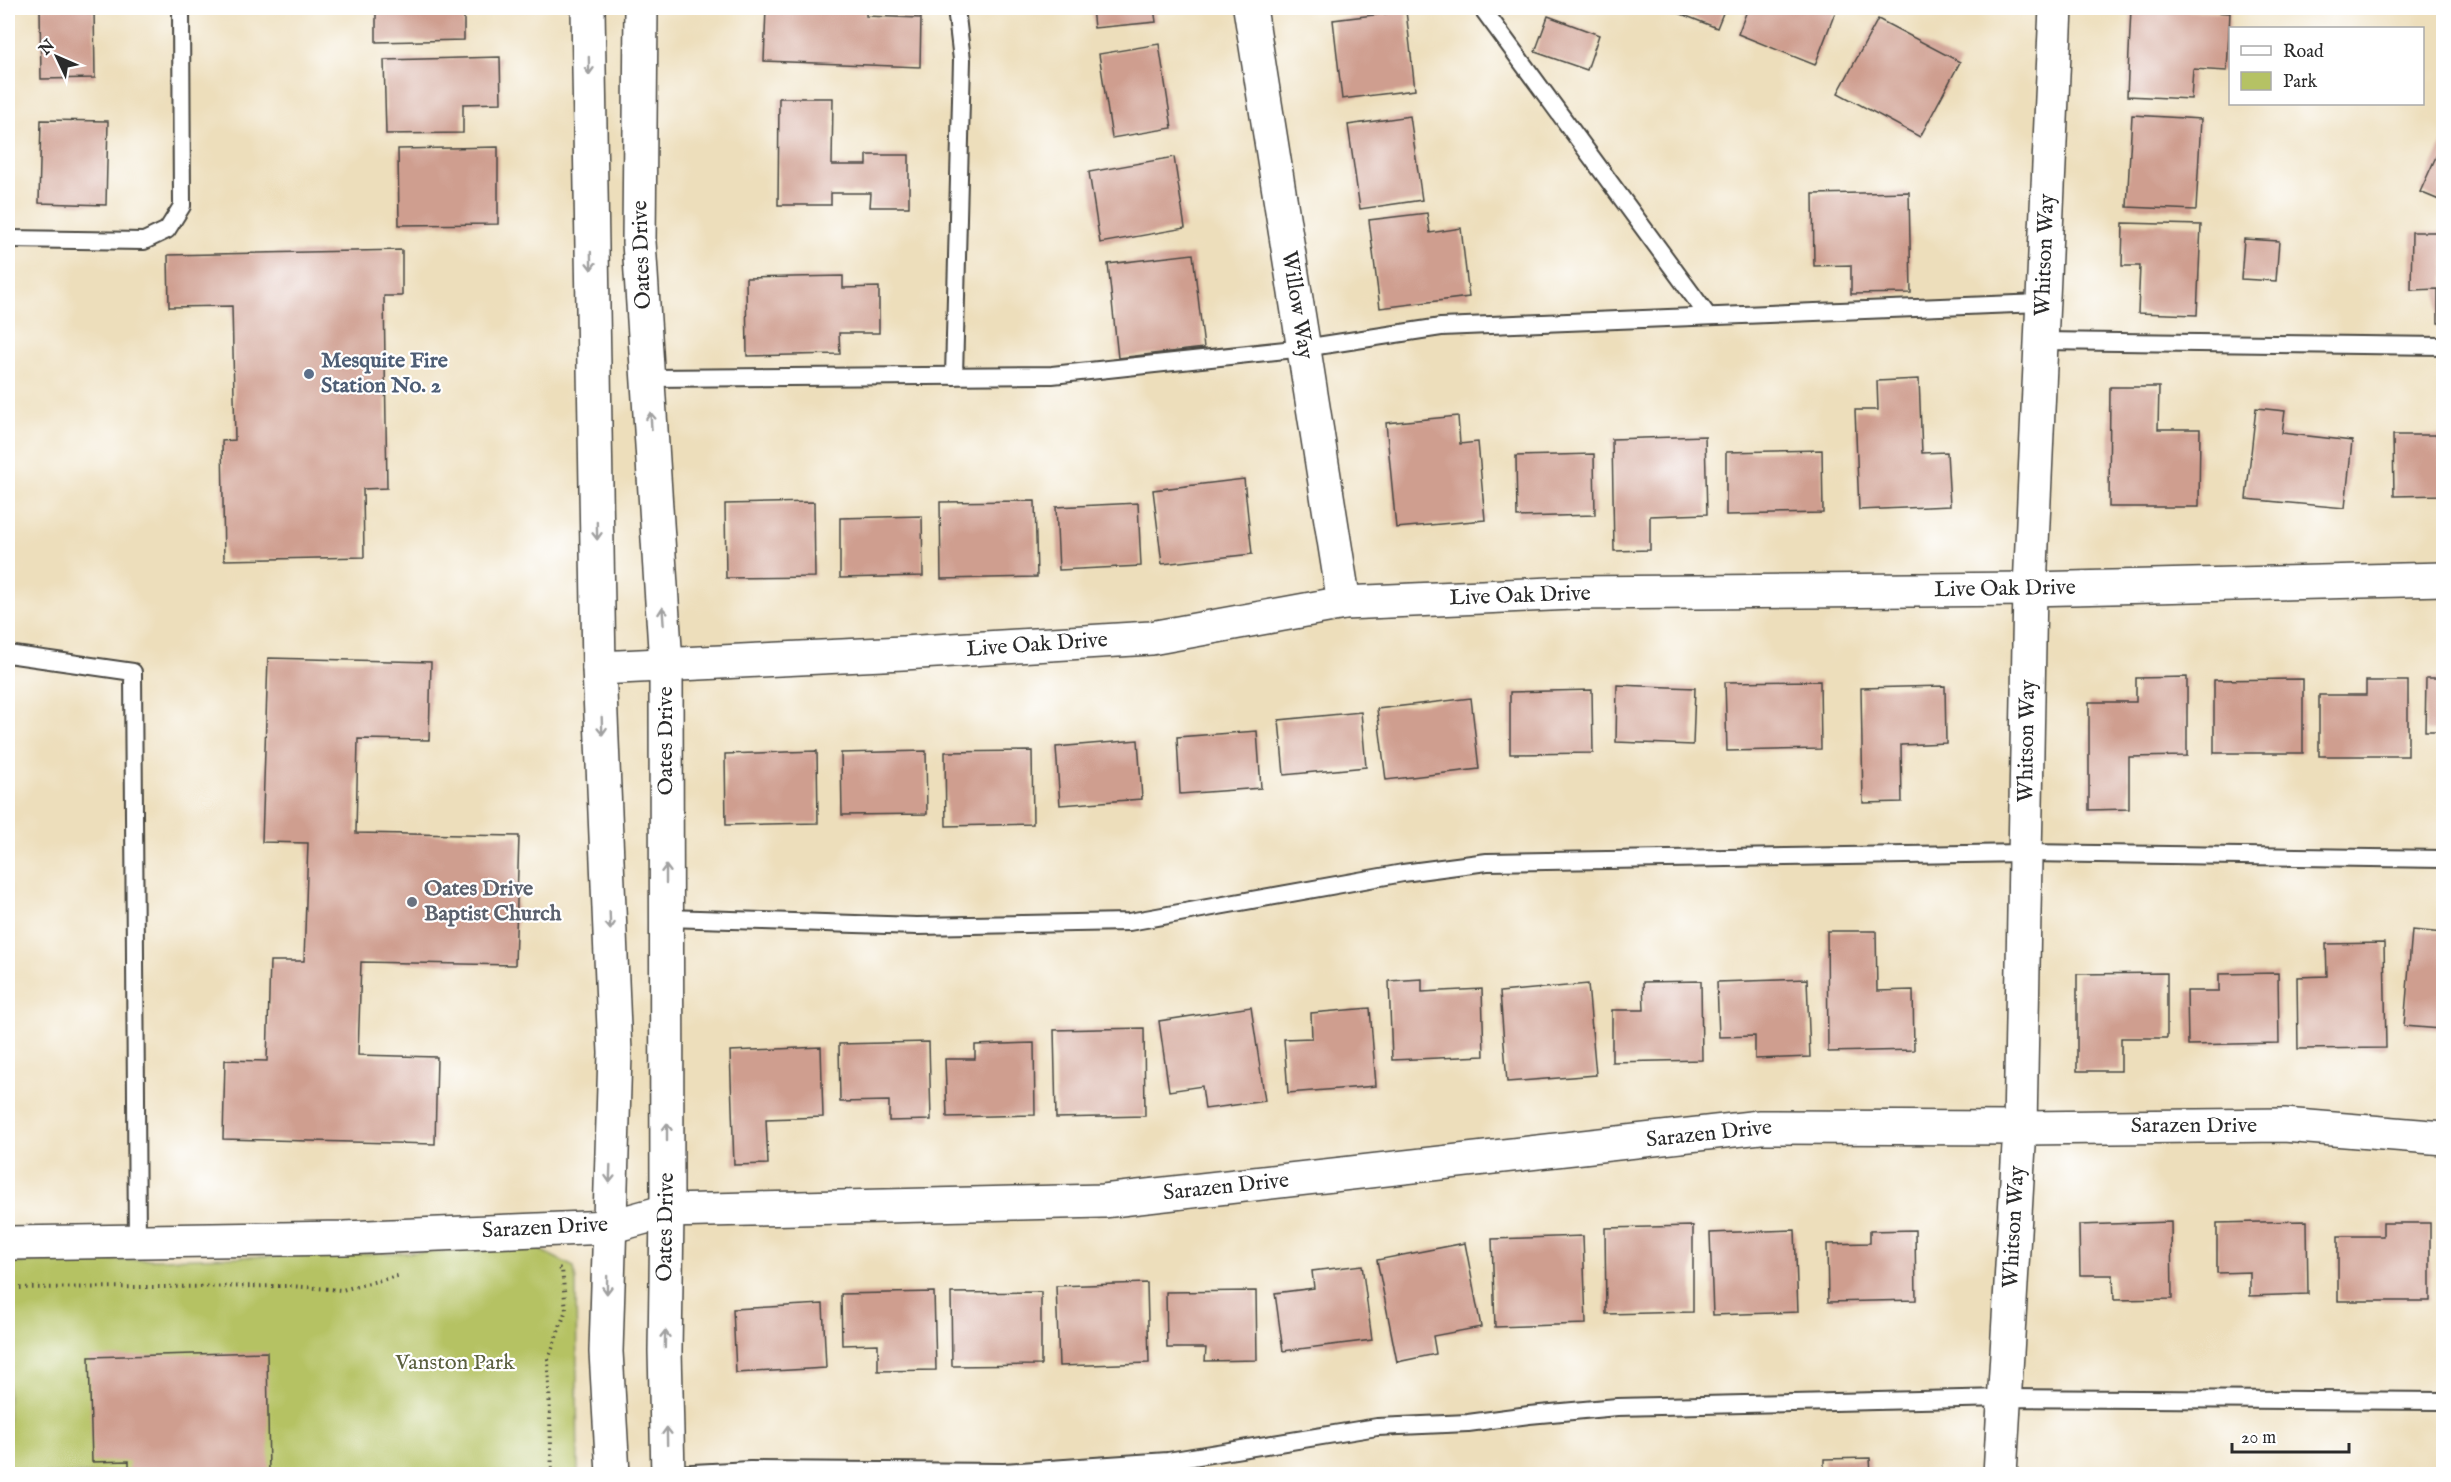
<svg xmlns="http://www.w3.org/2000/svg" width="2451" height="1482" font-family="'IM FELL English',serif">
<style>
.green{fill:#b5c264;stroke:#707648;stroke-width:1.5}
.building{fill:#cf9e8f}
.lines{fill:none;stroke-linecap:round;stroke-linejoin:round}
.service-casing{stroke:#484641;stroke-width:20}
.minor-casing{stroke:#484641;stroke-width:36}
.tertiary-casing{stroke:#484641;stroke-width:36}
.secondary-casing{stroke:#484641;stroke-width:36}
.path{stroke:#484641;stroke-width:4;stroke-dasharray:1.5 4.5;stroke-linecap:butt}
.service{stroke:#fff;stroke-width:16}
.minor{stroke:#fff;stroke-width:33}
.tertiary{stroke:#fff;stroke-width:33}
.secondary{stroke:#fff;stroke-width:33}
.oneway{stroke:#a0a0a0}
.service-dot{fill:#5c6f8a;stroke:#fff;stroke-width:2}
.worship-dot{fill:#6b7280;stroke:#fff;stroke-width:2}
.labels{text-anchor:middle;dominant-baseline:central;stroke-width:4.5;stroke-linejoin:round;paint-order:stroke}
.street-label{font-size:22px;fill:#2b2b2b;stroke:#fff}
.service-label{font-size:22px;font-weight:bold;fill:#4e5e75;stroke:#fff;text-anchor:start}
.worship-label{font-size:22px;font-weight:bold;fill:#5b616d;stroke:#fff;text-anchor:start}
.park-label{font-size:22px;fill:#5b603f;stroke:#fff}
</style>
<rect width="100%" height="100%" fill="#fff"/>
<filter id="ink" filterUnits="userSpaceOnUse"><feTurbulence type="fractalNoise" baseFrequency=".0167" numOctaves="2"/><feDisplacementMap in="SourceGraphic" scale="12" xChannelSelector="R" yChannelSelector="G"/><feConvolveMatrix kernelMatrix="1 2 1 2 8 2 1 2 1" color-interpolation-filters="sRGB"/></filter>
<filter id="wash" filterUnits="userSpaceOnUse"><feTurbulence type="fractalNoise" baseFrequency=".008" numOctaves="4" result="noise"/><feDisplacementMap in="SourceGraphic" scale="24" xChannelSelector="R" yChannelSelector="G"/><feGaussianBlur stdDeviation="1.35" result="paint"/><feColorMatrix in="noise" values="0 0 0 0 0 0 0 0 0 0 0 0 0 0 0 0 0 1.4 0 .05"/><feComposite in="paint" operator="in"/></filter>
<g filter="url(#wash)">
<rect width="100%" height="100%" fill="#eddebb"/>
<path class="green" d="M 538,1249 L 574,1267 L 576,1281 L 578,1474 L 8,1474 L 8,1263 Z"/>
<g id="blocks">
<g class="building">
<path d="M 40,8 L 94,8 L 95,78 L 41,79 Z"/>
<path d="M 376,8 L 464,8 L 464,40 L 376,42 Z"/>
<path d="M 766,8 L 866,8 L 866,16 L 921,18 L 920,67 L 764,61 Z"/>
<path d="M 1092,8 L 1154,8 L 1156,22 L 1094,28 Z"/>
<path d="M 1666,8 L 1725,8 L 1717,28 Z"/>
<path d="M 1748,8 L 1829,8 L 1836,10 L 1815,65 L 1738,34 Z"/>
<path d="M 2131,8 L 2230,13 L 2227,71 L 2193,69 L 2191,99 L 2127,96 Z"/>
<path d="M 1406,11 L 1415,90 L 1342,99 L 1333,20 Z"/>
<path d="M 1548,16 L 1599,35 L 1587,70 L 1535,52 Z"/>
<path d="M 1878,19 L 1960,62 L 1920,137 L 1838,93 Z"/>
<path d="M 1159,44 L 1172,128 L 1112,138 L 1099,54 Z"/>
<path d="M 500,57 L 501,103 L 463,104 L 463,133 L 386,134 L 384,60 Z"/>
<path d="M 779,98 L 833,98 L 832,165 L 867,165 L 867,155 L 909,155 L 909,207 L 870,207 L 871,193 L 831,193 L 831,205 L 778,205 Z"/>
<path d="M 2132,115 L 2201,119 L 2196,210 L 2127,207 Z"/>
<path d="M 1410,116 L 1422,200 L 1360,209 L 1348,125 Z"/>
<path d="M 41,120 L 108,121 L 106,205 L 39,203 Z"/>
<path d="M 2444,139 L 2444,202 L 2420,192 Z"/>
<path d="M 498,147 L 498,224 L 399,225 L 398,149 Z"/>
<path d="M 1174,157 L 1185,228 L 1100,243 L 1089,172 Z"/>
<path d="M 1909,192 L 1911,293 L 1851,294 L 1851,265 L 1814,266 L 1813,194 Z"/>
<path d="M 1427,213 L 1430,233 L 1461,228 L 1469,297 L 1380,308 L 1369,220 Z"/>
<path d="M 2123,223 L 2201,225 L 2197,315 L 2138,313 L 2140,266 L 2122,266 Z"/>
<path d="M 2412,232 L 2444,232 L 2444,323 L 2438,323 L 2438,289 L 2411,290 Z"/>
<path d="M 2244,239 L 2279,241 L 2276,281 L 2241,279 Z"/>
<path d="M 402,250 L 402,296 L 384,296 L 387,488 L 363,489 L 364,557 L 224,560 L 222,441 L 235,440 L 232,306 L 169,307 L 168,255 Z"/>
<path d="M 1193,254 L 1204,348 L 1118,358 L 1108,264 Z"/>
<path d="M 843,276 L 843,288 L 879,287 L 879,333 L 839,333 L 840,354 L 747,356 L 746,278 Z"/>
<path d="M 1919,379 L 1922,453 L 1947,452 L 1950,506 L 1859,510 L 1855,410 L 1878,410 L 1877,381 Z"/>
<path d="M 2110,387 L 2159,387 L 2158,429 L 2200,429 L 2199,507 L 2109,507 Z"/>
<path d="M 2256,408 L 2285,411 L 2282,433 L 2352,441 L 2345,508 L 2246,499 Z"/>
<path d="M 1458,416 L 1460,444 L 1478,442 L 1485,520 L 1396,528 L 1386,423 Z"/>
<path d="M 2393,435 L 2444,435 L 2444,495 L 2394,496 Z"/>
<path d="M 1705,436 L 1707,514 L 1650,516 L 1650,550 L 1614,551 L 1612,439 Z"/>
<path d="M 1822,450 L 1823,513 L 1726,515 L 1726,452 Z"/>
<path d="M 1594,454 L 1595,515 L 1517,517 L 1516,456 Z"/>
<path d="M 1244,479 L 1252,554 L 1162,564 L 1153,490 Z"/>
<path d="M 1035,501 L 1037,577 L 941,579 L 940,502 Z"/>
<path d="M 814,502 L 815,577 L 726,578 L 725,504 Z"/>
<path d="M 1138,503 L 1141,566 L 1059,570 L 1056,507 Z"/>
<path d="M 922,516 L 923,576 L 840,578 L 840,518 Z"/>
<path d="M 268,658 L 431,662 L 429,740 L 358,739 L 356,833 L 519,836 L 515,965 L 361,962 L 358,1055 L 437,1057 L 435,1144 L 223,1139 L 225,1060 L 267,1061 L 270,961 L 304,961 L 308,843 L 262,842 Z"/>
<path d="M 2187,677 L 2187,756 L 2129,757 L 2129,809 L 2089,810 L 2089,702 L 2136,702 L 2136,678 Z"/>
<path d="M 2426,678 L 2444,678 L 2444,731 L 2425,731 Z"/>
<path d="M 2303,679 L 2303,753 L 2214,753 L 2214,680 Z"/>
<path d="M 1820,681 L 1821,749 L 1727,751 L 1725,682 Z"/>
<path d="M 2366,681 L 2408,681 L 2408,756 L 2319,756 L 2319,695 L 2366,695 Z"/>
<path d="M 1617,685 L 1695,688 L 1693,745 L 1616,742 Z"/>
<path d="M 1945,686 L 1946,743 L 1901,745 L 1902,802 L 1863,803 L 1861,688 Z"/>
<path d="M 1592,690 L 1593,753 L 1510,754 L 1510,692 Z"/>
<path d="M 1471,698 L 1479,769 L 1386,780 L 1377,709 Z"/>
<path d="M 1361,712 L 1366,767 L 1284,775 L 1279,720 Z"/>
<path d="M 1257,731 L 1261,788 L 1180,794 L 1177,737 Z"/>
<path d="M 1138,740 L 1142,799 L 1060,805 L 1056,747 Z"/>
<path d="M 817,751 L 818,823 L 726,825 L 725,754 Z"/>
<path d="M 926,751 L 927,814 L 842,815 L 841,753 Z"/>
<path d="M 1032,751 L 1033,824 L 946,826 L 945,752 Z"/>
<path d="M 2412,930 L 2444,933 L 2444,1051 L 2439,1051 L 2441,1029 L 2404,1026 Z"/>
<path d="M 1827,931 L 1876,931 L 1877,991 L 1913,990 L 1914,1050 L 1828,1052 Z"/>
<path d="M 2384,943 L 2386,1048 L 2298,1049 L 2297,977 L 2327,976 L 2326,944 Z"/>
<path d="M 2167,973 L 2167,1038 L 2121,1038 L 2121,1071 L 2077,1071 L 2077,974 Z"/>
<path d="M 2278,973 L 2279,1043 L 2188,1045 L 2187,991 L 2219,991 L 2219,974 Z"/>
<path d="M 1422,979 L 1422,992 L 1482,989 L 1484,1056 L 1392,1060 L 1389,981 Z"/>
<path d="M 1807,979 L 1810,1057 L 1755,1059 L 1755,1036 L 1719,1037 L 1717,982 Z"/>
<path d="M 1701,981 L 1702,1060 L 1612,1062 L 1612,1010 L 1644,1010 L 1643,982 Z"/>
<path d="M 1588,984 L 1596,1075 L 1507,1082 L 1500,992 Z"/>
<path d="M 1251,1007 L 1265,1101 L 1205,1109 L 1202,1086 L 1169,1091 L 1159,1021 Z"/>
<path d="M 1370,1008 L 1376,1086 L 1288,1093 L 1284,1039 L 1312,1038 L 1311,1013 Z"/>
<path d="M 1144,1028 L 1145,1116 L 1056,1118 L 1054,1030 Z"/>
<path d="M 929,1042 L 931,1120 L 889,1121 L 889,1101 L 840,1102 L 839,1044 Z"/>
<path d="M 1034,1043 L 1035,1115 L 947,1117 L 945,1059 L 975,1059 L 975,1045 Z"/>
<path d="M 821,1047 L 823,1117 L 766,1119 L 768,1164 L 734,1165 L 730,1051 Z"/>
<path d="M 2307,1221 L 2308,1294 L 2250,1296 L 2250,1272 L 2217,1273 L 2217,1223 Z"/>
<path d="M 2171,1222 L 2172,1299 L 2114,1300 L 2113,1275 L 2080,1275 L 2079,1225 Z"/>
<path d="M 2383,1223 L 2430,1223 L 2430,1301 L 2338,1301 L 2338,1236 L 2383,1236 Z"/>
<path d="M 1693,1226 L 1693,1312 L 1606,1314 L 1605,1228 Z"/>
<path d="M 1795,1230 L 1798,1312 L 1713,1315 L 1710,1233 Z"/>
<path d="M 1915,1230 L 1916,1300 L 1828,1302 L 1827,1244 L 1870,1243 L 1870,1231 Z"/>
<path d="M 1583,1236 L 1586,1324 L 1495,1327 L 1492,1239 Z"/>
<path d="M 1465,1243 L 1481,1327 L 1433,1336 L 1436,1354 L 1397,1362 L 1377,1260 Z"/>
<path d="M 1362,1265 L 1372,1340 L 1283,1351 L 1275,1293 L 1314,1288 L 1312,1271 Z"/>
<path d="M 1147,1283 L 1149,1363 L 1059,1366 L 1056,1286 Z"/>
<path d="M 1256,1291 L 1257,1360 L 1205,1361 L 1206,1348 L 1167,1348 L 1166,1292 Z"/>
<path d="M 934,1292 L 936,1370 L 878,1371 L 878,1344 L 842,1345 L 841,1294 Z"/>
<path d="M 1041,1292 L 1041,1365 L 952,1366 L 951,1293 Z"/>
<path d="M 823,1304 L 826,1368 L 736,1373 L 733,1309 Z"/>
<path d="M 267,1352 L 269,1474 L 129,1474 L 129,1461 L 92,1462 L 89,1357 Z"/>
<path d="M 1870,1458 L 1871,1474 L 1824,1474 L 1824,1459 Z"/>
</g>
</g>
</g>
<g filter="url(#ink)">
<use href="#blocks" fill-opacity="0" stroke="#484641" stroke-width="1.5"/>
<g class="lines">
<g class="service-casing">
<g id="service">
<path d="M 1482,8 L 1708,316"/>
<path d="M 8,239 L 144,241 L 167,230 L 182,206 L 181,8"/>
<path d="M 2041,341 L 2444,346"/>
<path d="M 954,376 L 962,60 L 956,8"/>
<path d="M 648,378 L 1052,375 L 1304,348 L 1441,327 L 2042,303"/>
<path d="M 8,654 L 133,672 L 137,1241"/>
<path d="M 667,918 L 917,926 L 1129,922 L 1403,873 L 1487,862 L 2025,853 L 2444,859"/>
<path d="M 674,1474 L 750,1470 L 1004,1472 L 1168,1461 L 1377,1427 L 1468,1423 L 1529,1415 L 1617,1407 L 2004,1398 L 2444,1401"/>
</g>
</g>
<g class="minor-casing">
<g id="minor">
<path d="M 1250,8 L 1344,603"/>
<path d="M 599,668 L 903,653 L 1151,638 L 1344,603 L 1573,593 L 2030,589 L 2444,579"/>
<path d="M 8,1243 L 344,1238 L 609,1227 L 667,1211 L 1103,1201 L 1760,1127 L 2020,1128 L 2284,1125 L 2444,1138"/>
</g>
</g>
<g class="tertiary-casing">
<path id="tertiary" d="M 2000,1474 L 2020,1128 L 2030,589 L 2056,8"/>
</g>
<g class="secondary-casing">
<g id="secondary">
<path d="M 588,8 L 599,668 L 615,1053 L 606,1352 L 613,1474"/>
<path d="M 641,8 L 639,242 L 666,664 L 667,1211 L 665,1351 L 668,1474"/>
</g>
</g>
<g class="path">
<path d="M 8,1288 L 291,1286 L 342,1290 L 401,1275"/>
<path d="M 552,1474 L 548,1360 L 566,1310 L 562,1269 L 558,1268"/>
</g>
<use href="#service" class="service"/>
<use href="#minor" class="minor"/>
<use href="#tertiary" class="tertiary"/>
<use href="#secondary" class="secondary"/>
</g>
<defs><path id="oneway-shaft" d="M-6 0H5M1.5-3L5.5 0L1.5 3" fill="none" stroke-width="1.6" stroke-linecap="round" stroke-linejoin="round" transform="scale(1.5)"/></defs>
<g class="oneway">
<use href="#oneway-shaft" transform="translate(589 66) rotate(89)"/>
<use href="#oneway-shaft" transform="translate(591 261) rotate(89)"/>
<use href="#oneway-shaft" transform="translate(651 421) rotate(-94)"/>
<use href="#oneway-shaft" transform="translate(597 531) rotate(89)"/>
<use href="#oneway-shaft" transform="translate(663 616) rotate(-94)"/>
<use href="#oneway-shaft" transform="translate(602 726) rotate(88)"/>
<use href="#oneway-shaft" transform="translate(666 874) rotate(-90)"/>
<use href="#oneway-shaft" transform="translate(610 921) rotate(88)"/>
<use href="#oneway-shaft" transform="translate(667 1132) rotate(-90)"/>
<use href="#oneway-shaft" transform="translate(610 1174) rotate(92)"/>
<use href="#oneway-shaft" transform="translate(607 1285) rotate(91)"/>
<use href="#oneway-shaft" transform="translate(665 1339) rotate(-89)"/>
<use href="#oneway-shaft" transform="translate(667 1436) rotate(-91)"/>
</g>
</g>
<circle class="service-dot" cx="309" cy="374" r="6"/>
<circle class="worship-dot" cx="412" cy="902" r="6"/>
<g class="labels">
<g class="street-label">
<text transform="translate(642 255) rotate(-92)">Oates Drive</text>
<text transform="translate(2045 255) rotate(-88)">Whitson Way</text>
<text transform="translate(1297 305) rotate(81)">Willow Way</text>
<text transform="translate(2005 589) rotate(-1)">Live Oak Drive</text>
<text transform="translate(1520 596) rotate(-2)">Live Oak Drive</text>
<text transform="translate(1037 645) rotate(-4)">Live Oak Drive</text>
<text transform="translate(666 741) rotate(-90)">Oates Drive</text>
<text transform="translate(2027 741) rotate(-89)">Whitson Way</text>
<text x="2194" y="1126">Sarazen Drive</text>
<text transform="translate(1709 1134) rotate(-6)">Sarazen Drive</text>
<text transform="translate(1226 1187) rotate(-6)">Sarazen Drive</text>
<text transform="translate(666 1227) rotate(-89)">Oates Drive</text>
<text transform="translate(2014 1227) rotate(-87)">Whitson Way</text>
<text transform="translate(545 1228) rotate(-3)">Sarazen Drive</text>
</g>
<g class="service-label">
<text x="321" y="361">Mesquite Fire<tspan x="321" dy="25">Station No. 2</tspan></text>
</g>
<g class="worship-label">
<text x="424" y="889">Oates Drive<tspan x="424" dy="25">Baptist Church</tspan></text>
</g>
<g class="park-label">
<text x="455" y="1363">Vanston Park</text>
</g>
</g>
<rect width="2451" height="1482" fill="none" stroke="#fff" stroke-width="30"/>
<rect x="2229" y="27" width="195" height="78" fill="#ffffff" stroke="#aaaaaa" stroke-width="1.5"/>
<rect x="2241" y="46" width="30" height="9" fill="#ffffff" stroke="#aaaaaa" stroke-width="1.5"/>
<text x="2283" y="57" font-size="18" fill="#2b2b2b">Road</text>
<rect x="2241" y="72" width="30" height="18" fill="#b5c264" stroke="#aaaaaa" stroke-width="1.5"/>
<text x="2283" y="87" font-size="18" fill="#2b2b2b">Park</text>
<g transform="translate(57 57) rotate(314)" stroke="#ffffff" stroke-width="4.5" paint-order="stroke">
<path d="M0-4.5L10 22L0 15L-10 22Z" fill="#2b2b2b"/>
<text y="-9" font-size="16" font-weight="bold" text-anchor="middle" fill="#2b2b2b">N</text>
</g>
<path d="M2232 1443v9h117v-9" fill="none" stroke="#2b2b2b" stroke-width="3"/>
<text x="2241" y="1443" font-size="18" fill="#2b2b2b" stroke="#ffffff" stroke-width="4.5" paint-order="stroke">20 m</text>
</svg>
